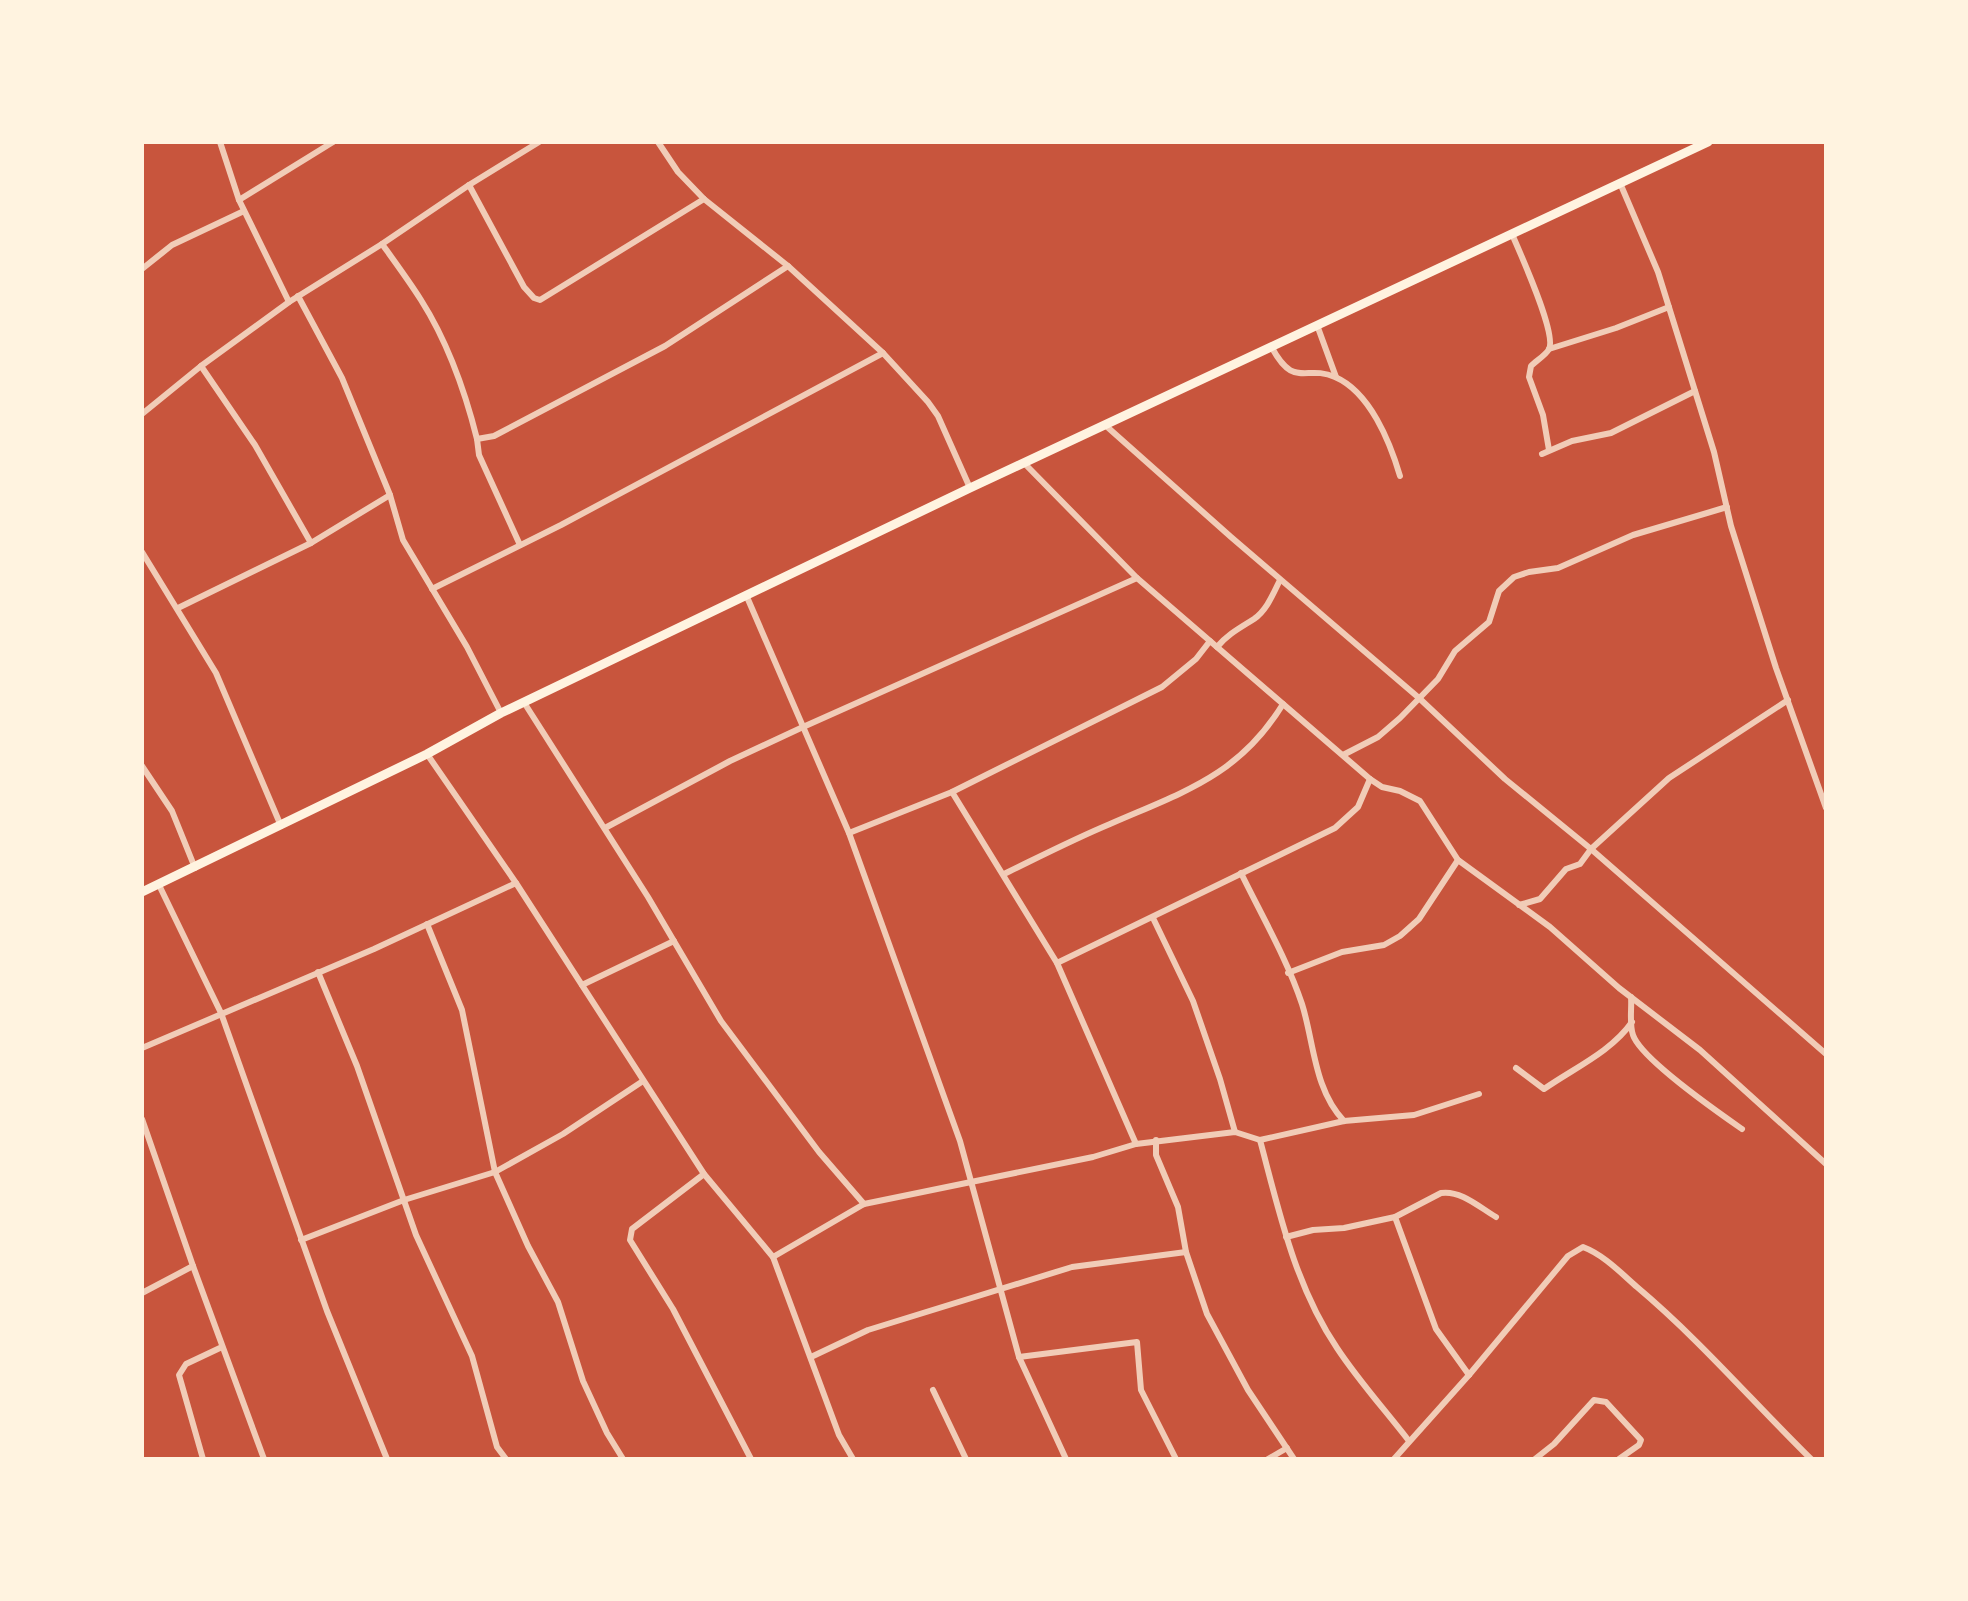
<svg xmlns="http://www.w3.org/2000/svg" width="1968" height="1601" font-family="'Alegreya Sans',sans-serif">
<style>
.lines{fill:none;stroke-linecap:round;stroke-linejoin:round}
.minor{stroke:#f1ccb7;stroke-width:6}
.secondary{stroke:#fff3e0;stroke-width:9}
</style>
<rect width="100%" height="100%" fill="#c8553d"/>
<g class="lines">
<g class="minor">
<path d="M 220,142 L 239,200 L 289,302"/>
<path d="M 658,142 L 678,172 L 704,199 L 788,266 L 883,353 L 928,402 L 938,416 L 970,488"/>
<path d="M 1620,183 L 1658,272 L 1714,452 L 1731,526 L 1776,668 L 1826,808"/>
<path d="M 469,185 L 524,287 L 534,298 L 540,300 L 704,199"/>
<path d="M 239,200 L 333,142"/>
<path d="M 1512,234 C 1520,253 1557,334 1549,349 C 1546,355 1536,361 1531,366 L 1529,377 L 1543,415 L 1549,450"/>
<path d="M 382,244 C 395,262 409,281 421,300 C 447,341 465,391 477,439 L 494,436 L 665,346 L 788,266"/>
<path d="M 142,269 L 172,245 L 244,211"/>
<path d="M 298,296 L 342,378 L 390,495 L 403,540 L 467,647 L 501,713"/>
<path d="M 1317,325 L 1336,377"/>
<path d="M 1271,346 C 1294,390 1305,364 1335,377 C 1370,392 1390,442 1400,476"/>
<path d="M 1549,349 L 1616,328 L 1669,307"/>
<path d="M 142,414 L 201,366 L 289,302 L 382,244 L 469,185 L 539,142"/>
<path d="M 1105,425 L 1231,537 L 1419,698 L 1505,779 L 1591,849 L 1826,1054"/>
<path d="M 477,439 L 479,455 L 520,545"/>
<path d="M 1542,454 L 1572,441 L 1611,433 L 1695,391"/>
<path d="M 1025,464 L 1137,578 L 1370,779 L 1382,787 L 1400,791 L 1420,801 L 1458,860 L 1550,927 L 1619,988 L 1700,1050 L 1826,1164"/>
<path d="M 311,543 L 390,495"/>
<path d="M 142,552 L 216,673 L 281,826"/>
<path d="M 432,589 L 561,525 L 883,353"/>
<path d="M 747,597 L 849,833 L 960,1141 L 1019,1357 L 1066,1459"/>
<path d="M 178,608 L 311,543 L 255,445 L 201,366"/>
<path d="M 1217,647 C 1228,634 1240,628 1254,619 C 1267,610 1273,594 1280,580"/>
<path d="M 525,704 L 648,897 L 721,1021 L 819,1152 L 864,1204"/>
<path d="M 427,754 L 516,883 L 704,1174 L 773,1257 L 839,1435 L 853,1459"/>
<path d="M 1343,755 L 1378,737 L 1400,718 L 1438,679 L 1455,651 L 1489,622 L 1499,591 L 1514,577 L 1529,572 L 1558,568 L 1633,535 L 1727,507"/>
<path d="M 142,766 L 172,811 L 195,868"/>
<path d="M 605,828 L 730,761 L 803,727 L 1137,578"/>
<path d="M 849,833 L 952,792 L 1162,687 L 1196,659 L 1210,641"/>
<path d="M 1241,873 C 1262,916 1287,959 1302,1004 C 1314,1042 1314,1090 1344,1121"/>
<path d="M 1004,874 C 1039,857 1074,839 1110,824 C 1183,792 1239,776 1283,704"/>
<path d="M 159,885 L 221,1013 L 327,1311 L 387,1459"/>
<path d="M 1519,905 L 1540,899 L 1566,869 L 1580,864 L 1591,849 L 1669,778 L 1788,700"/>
<path d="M 1153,918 L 1193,1001 L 1220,1079 L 1235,1132"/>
<path d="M 427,924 L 462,1010 L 495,1172 L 528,1246 L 558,1302 L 583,1381 L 607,1433 L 623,1459"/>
<path d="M 1057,963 L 1335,828 L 1358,807 L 1370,779"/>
<path d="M 318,972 L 357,1066 L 416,1235 L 472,1356 L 497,1447 L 506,1459"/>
<path d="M 1288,973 L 1342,952 L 1384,945 L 1400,936 L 1419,919 L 1458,860"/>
<path d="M 582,985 L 674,941"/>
<path d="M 1631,997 C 1632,1008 1629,1024 1633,1035 C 1641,1059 1719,1113 1742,1129"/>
<path d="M 142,1048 L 374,949 L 516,883"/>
<path d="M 1516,1068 L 1544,1089 C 1574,1068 1611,1052 1632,1022"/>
<path d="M 142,1119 L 193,1266 L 264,1459"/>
<path d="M 1156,1140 L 1156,1155 L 1178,1207 L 1186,1252 L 1207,1314 L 1248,1390 L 1294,1459"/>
<path d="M 1260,1140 C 1279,1211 1295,1286 1337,1348 C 1358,1380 1385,1410 1409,1441"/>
<path d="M 1136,1144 L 1235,1132 L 1260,1140 L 1344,1121 L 1414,1115 L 1479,1094"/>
<path d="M 704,1174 L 632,1229 L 630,1240 L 673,1309 L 751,1459"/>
<path d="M 1395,1217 L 1436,1329 L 1469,1375"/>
<path d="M 1286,1237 L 1313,1230 L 1344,1228 L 1395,1217 L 1441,1193 C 1461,1190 1479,1207 1496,1217"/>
<path d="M 301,1240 L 404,1200 L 495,1172 L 563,1134 L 643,1081"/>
<path d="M 773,1257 L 864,1204 L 1093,1157 L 1136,1144 L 1057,963 L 952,792"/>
<path d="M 142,1293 L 193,1266"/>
<path d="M 811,1357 L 868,1330 L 1072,1267 L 1186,1252"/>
<path d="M 1019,1357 L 1137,1342 L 1141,1390 L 1176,1459"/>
<path d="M 933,1390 L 966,1459"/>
<path d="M 203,1459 L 179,1375 L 186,1364 L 222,1347"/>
<path d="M 1268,1459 L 1287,1448"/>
<path d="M 1394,1459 L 1469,1375 L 1568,1256 L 1583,1247 C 1604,1255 1621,1273 1637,1287 C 1700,1340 1753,1402 1811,1459"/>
<path d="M 1535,1459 L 1554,1444 L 1594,1400 L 1606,1402 L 1641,1440 L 1639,1445 L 1619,1459"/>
</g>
<path class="secondary" d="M 142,892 L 427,754 L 501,713 L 970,488 L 1708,142"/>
</g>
<rect width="1968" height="1601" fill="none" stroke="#fff3e0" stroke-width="288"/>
</svg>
